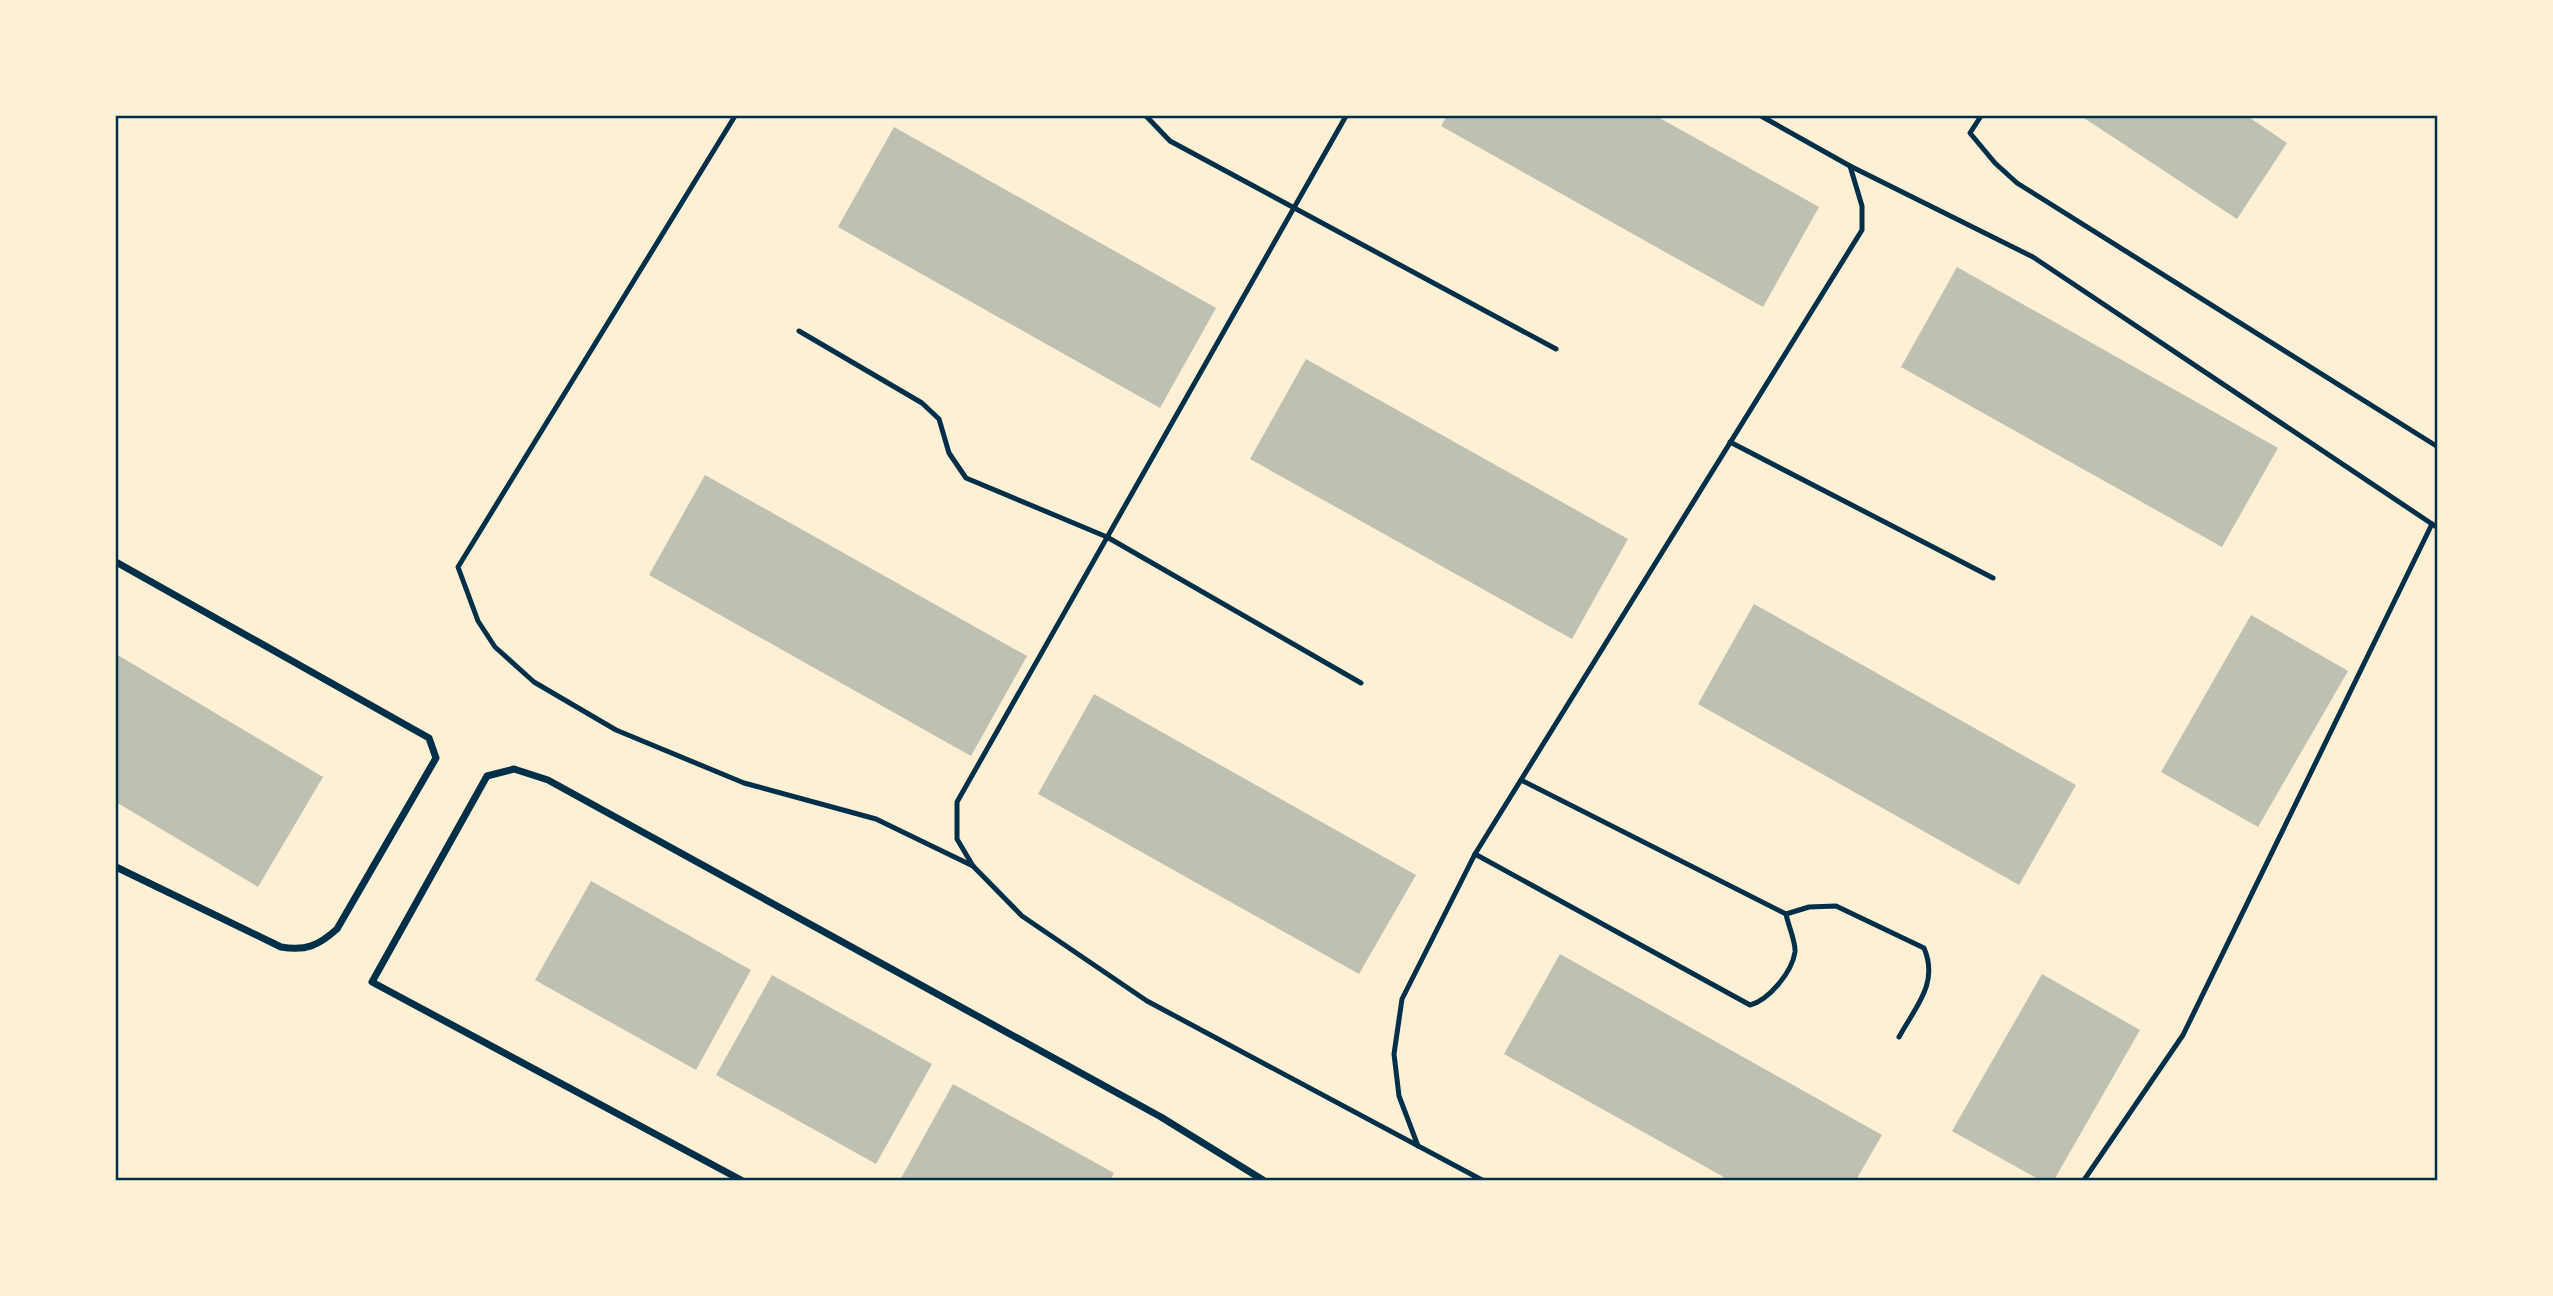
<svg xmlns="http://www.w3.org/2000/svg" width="2553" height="1296" font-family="'Noto Sans',sans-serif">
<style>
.building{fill:#bec0b2}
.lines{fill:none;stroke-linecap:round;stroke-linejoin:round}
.service{stroke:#003049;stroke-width:5}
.minor{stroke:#003049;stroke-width:7}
.neatline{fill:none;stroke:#003049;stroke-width:2.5}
</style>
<rect width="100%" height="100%" fill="#fdf0d5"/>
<g class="building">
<path d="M 1447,116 L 1656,116 L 1819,207 L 1763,307 L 1441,126 Z"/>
<path d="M 2081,116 L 2247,116 L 2287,143 L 2237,219 Z"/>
<path d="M 894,127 L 1216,308 L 1160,408 L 838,227 Z"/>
<path d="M 1957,267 L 2278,448 L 2222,547 L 1901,367 Z"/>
<path d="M 1306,359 L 1628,539 L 1572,639 L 1250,459 Z"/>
<path d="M 705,475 L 1027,656 L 971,756 L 649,575 Z"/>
<path d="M 1754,604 L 2076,785 L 2019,885 L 1698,704 Z"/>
<path d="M 2251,615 L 2348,671 L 2258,827 L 2161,772 Z"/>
<path d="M 116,654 L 323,777 L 258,887 L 116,802 Z"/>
<path d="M 1094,694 L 1416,875 L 1359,974 L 1038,794 Z"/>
<path d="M 591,881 L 751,970 L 696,1070 L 535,980 Z"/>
<path d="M 1560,954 L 1882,1135 L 1856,1180 L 1729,1180 L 1504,1054 Z"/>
<path d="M 2042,974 L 2140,1030 L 2054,1180 L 2040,1180 L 1952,1131 Z"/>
<path d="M 772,975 L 932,1064 L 876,1164 L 716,1075 Z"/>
<path d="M 953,1084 L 1114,1173 L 1110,1180 L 900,1180 Z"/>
</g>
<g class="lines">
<g class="service">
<path d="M 735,116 L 458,567 L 478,621 L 495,647 L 534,682 L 616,730 L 744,783 L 876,819 L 973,866"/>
<path d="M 1146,116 L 1170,141 L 1556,349"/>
<path d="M 1346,116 L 957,802 L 957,839 L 973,866 L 1022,916 L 1147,1001 L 1482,1180"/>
<path d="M 1981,116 L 1970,133 L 1995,163 L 2017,183 L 2438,447"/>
<path d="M 1850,166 L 2033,257 L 2438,528"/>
<path d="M 799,331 L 922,403 L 939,419 L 949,453 L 966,478 L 1107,537 L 1361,683"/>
<path d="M 1730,442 L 1993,578"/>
<path d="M 1521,780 L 1786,914 L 1809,907 L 1836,906 L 1924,948 C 1939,983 1916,1006 1899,1037"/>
<path d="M 1475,854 L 1750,1005 C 1769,1000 1792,972 1795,952 C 1796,942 1788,925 1786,914"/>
<path d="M 1418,1146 L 1399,1096 L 1394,1054 L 1402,999 L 1475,854 L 1862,230 L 1862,206 L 1850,166 L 1761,116"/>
<path d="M 2084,1180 L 2183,1035 L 2432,524"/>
</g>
<g class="minor">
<path d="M 116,562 L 429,738 L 436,758 L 337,929 C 318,946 306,951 281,947 L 116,867"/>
<path d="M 741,1180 L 372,982 L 487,776 L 514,769 L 548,780 L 1161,1117 L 1263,1180"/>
</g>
</g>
<rect width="2553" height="1296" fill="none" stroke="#fdf0d5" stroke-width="234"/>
<rect x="117" y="117" width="2319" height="1062" class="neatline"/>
</svg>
